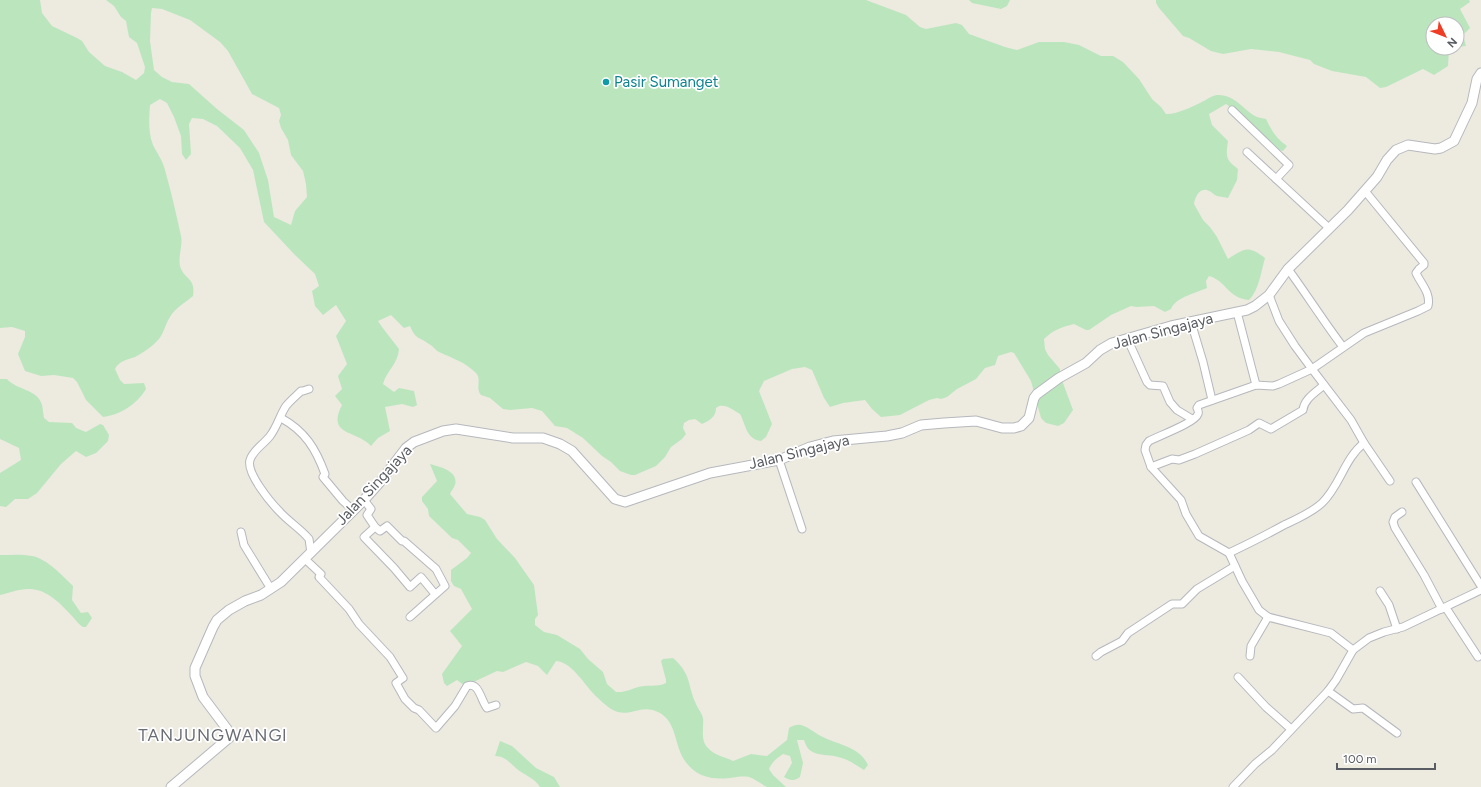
<svg xmlns="http://www.w3.org/2000/svg" width="1481" height="787" font-family="Figtree,sans-serif">
<style>
.green{fill:#bbe6bd;fill-rule:evenodd}
.lines{fill:none;stroke-linecap:round;stroke-linejoin:round}
.minor-casing{stroke:#b6b8bd;stroke-width:9}
.tertiary-casing{stroke:#b6b8bd;stroke-width:11}
.minor{stroke:#fff;stroke-width:7}
.tertiary{stroke:#fff;stroke-width:9}
.culture-dot{fill:#0f9aa8;stroke:#fff;stroke-width:1.5}
.labels{text-anchor:middle;dominant-baseline:central;stroke-width:3.5;stroke-linejoin:round;paint-order:stroke}
.culture-label{font-size:15px;fill:#0d838f;stroke:#fff;text-anchor:start}
.street-label{font-size:15px;fill:#595c62;stroke:#fff}
.quarter-label{font-size:17px;letter-spacing:1px;fill:#6a6e74;stroke:#fff}
</style>
<rect width="100%" height="100%" fill="#edeae0"/>
<g class="green">
<path d="M 0,0 L 40,0 L 42,13 L 52,26 L 77,38 L 82,41 L 89,52 L 105,66 L 122,72 L 136,80 L 144,73 L 145,67 L 137,43 L 129,37 L 126,21 L 121,17 L 114,6 L 106,0 L 866,0 L 906,15 L 920,27 L 926,29 L 956,23 L 962,25 L 969,34 L 1005,47 L 1017,50 L 1039,42 L 1064,42 L 1079,45 L 1101,56 L 1113,56 L 1123,62 L 1139,79 L 1152,99 L 1161,107 L 1166,114 C 1174,115 1192,107 1200,103 C 1206,100 1211,96 1217,95 C 1235,94 1243,110 1257,117 C 1259,118 1263,118 1266,119 C 1271,130 1277,139 1287,146 L 1283,151 L 1278,150 L 1244,118 L 1226,104 L 1209,114 L 1212,125 L 1228,141 C 1226,157 1225,159 1238,169 L 1237,180 L 1228,198 C 1225,197 1220,197 1217,196 C 1214,195 1212,192 1209,191 C 1200,186 1195,197 1194,204 L 1203,220 L 1210,227 L 1217,237 L 1228,259 C 1245,248 1248,245 1265,258 C 1261,272 1259,290 1249,300 C 1227,298 1227,281 1209,276 L 1206,281 L 1207,288 C 1196,293 1176,297 1171,309 L 1165,312 L 1154,306 L 1136,307 L 1131,306 L 1111,315 L 1089,330 L 1086,330 L 1074,324 C 1062,327 1053,330 1044,339 L 1045,349 L 1048,355 L 1060,369 L 1060,375 L 1073,410 L 1064,423 L 1058,426 L 1046,423 L 1041,418 L 1031,381 L 1014,353 L 1011,352 L 998,356 L 995,365 L 985,368 L 976,379 L 957,389 L 947,397 L 941,399 L 937,398 L 929,400 L 900,415 L 881,417 L 872,409 L 865,400 L 843,403 L 830,407 L 824,398 L 812,370 L 805,367 L 792,369 L 764,381 L 759,391 L 772,424 L 766,437 L 761,441 C 746,439 746,425 740,414 C 733,410 723,402 716,408 C 716,417 709,421 702,424 L 695,419 L 689,420 L 684,423 L 683,428 L 686,434 L 682,439 L 671,447 L 665,457 L 656,466 L 635,475 L 631,475 L 620,471 L 611,462 L 602,456 L 583,438 L 567,428 L 555,426 L 542,411 L 532,408 L 510,410 L 503,409 L 490,398 L 481,395 C 475,389 482,379 476,373 C 465,362 452,358 439,352 C 435,350 433,346 429,344 C 418,336 416,340 410,326 L 404,328 L 391,315 L 378,321 L 382,327 L 399,349 C 398,364 387,370 383,384 L 394,392 L 399,388 L 414,391 L 417,405 L 413,407 L 402,404 L 385,407 L 390,431 L 378,438 L 371,446 C 357,430 326,436 342,405 L 335,396 L 342,389 L 338,376 L 347,364 L 336,336 L 346,321 L 336,305 L 323,315 L 315,306 L 312,291 L 319,286 L 315,274 L 295,255 L 264,222 L 253,170 L 240,148 L 217,126 L 203,119 L 192,118 L 189,124 L 191,154 L 186,160 L 182,154 L 181,136 L 174,117 L 167,103 L 160,99 L 150,105 C 149,118 148,132 153,145 C 157,153 163,161 165,170 C 171,191 176,213 181,236 C 183,245 178,256 180,266 C 184,280 196,277 193,296 C 185,303 175,308 170,317 C 164,326 164,336 155,343 C 150,348 141,354 135,357 C 126,360 119,361 115,369 L 120,380 L 124,384 L 144,383 L 146,389 C 137,404 120,415 103,417 L 86,400 L 77,382 L 73,378 L 54,375 L 41,376 L 25,371 L 18,354 L 25,337 L 25,331 L 12,327 L 0,328 ZM 152,8 L 162,9 L 190,20 L 220,42 L 228,51 L 252,94 L 279,108 L 281,115 L 279,121 L 281,128 L 288,140 L 291,155 L 303,171 L 306,184 L 307,197 L 295,211 L 291,225 L 274,217 L 268,180 L 259,153 L 244,130 L 217,109 L 189,84 L 172,82 L 162,77 L 154,70 L 150,41 L 151,13 Z"/>
<path d="M 969,0 L 1010,0 L 1007,6 L 1001,9 L 972,3 Z"/>
<path d="M 1156,0 L 1469,0 L 1470,2 L 1460,9 L 1470,28 L 1463,35 L 1466,46 L 1457,47 L 1457,24 L 1433,24 L 1433,48 L 1453,48 L 1449,49 L 1448,66 L 1434,75 L 1423,69 L 1386,87 L 1380,88 L 1366,77 L 1332,71 L 1314,64 L 1310,60 L 1279,52 L 1251,49 L 1223,54 L 1211,51 L 1189,38 L 1183,36 L 1159,8 L 1156,3 Z"/>
<path d="M 0,379 L 7,379 C 16,390 38,389 42,405 C 43,409 43,413 44,418 L 49,422 L 72,423 L 76,428 L 86,432 L 100,424 L 103,425 L 109,435 L 108,441 L 96,453 L 86,457 L 76,451 L 61,464 L 37,493 L 28,499 L 15,499 L 6,507 L 0,506 L 0,473 L 21,460 L 19,448 L 0,439 Z"/>
<path d="M 430,464 C 440,467 459,471 455,485 C 454,488 451,491 450,494 L 467,514 L 480,517 L 485,520 L 497,539 L 515,558 L 534,585 L 538,615 L 535,619 L 535,625 L 544,632 L 557,635 L 580,649 L 588,659 L 603,672 L 607,684 L 616,692 C 626,693 634,687 644,686 C 652,685 659,687 666,683 L 666,680 L 661,661 L 663,659 L 673,658 C 692,675 687,684 696,704 C 698,709 702,713 703,718 C 704,729 700,740 708,748 C 714,755 725,757 733,761 L 751,754 L 767,756 L 787,740 L 789,728 C 792,726 797,724 801,725 C 809,727 816,734 823,737 C 839,745 860,747 868,765 L 864,770 C 856,765 848,759 838,757 C 823,753 809,758 804,740 L 797,740 L 803,763 L 800,777 C 795,781 790,781 784,777 L 792,763 L 790,756 L 783,754 C 777,758 772,762 769,769 L 773,775 L 786,787 C 781,787 772,787 767,787 C 761,784 755,779 749,777 C 743,776 736,777 730,778 C 712,780 696,777 685,761 C 674,745 677,723 660,713 C 642,703 633,716 618,712 C 612,711 603,703 598,698 C 586,688 573,662 556,661 L 547,675 L 538,666 L 526,662 L 503,672 L 497,671 L 465,686 L 457,680 L 447,686 L 444,683 L 442,674 L 462,646 L 450,631 L 472,609 L 461,589 L 454,586 L 451,581 L 451,570 L 467,558 L 471,553 L 458,540 L 452,538 L 429,516 L 428,509 L 422,501 L 422,497 L 437,481 Z"/>
<path d="M 0,555 C 10,555 22,554 32,556 C 46,558 63,576 73,586 L 72,600 L 81,613 L 88,612 L 92,618 L 86,627 L 83,627 C 78,624 76,620 72,616 C 61,604 46,588 28,589 C 19,589 9,593 0,595 Z"/>
<path d="M 500,741 L 512,746 L 536,768 L 554,777 L 560,787 L 540,787 C 535,778 524,775 517,769 C 510,763 505,756 495,756 Z"/>
</g>
<g class="lines">
<g class="minor-casing">
<g id="minor">
<path d="M 1232,110 L 1289,165 L 1276,179"/>
<path d="M 1247,152 L 1329,228"/>
<path d="M 1288,269 C 1307,295 1324,322 1343,347"/>
<path d="M 1269,295 L 1279,321 L 1295,346 L 1312,369 L 1351,420 L 1364,443 L 1390,481"/>
<path d="M 1237,312 L 1256,385"/>
<path d="M 1191,322 L 1203,362 L 1212,400"/>
<path d="M 1127,338 L 1147,382 L 1150,385 L 1163,386 L 1170,402 L 1177,410 L 1192,419"/>
<path d="M 309,389 L 303,391 L 301,391 C 296,396 290,401 286,406 C 280,415 277,427 270,436 C 264,444 253,450 250,460 C 246,473 271,503 280,512 C 289,522 301,529 309,539 L 311,553"/>
<path d="M 281,418 C 305,431 316,449 325,474 L 323,477 L 343,501 L 353,510"/>
<path d="M 779,460 L 802,529"/>
<path d="M 1151,467 L 1172,459 L 1179,460 L 1195,454 L 1249,430 L 1259,423 L 1271,429 L 1303,410 C 1304,399 1316,392 1324,385"/>
<path d="M 1416,482 L 1481,586"/>
<path d="M 364,500 L 371,509 L 367,515 L 375,527 L 380,531 L 387,526 L 402,541 L 404,541 L 436,569 L 445,586 L 410,617"/>
<path d="M 1402,512 L 1395,517 L 1393,522 L 1395,528 L 1424,575 L 1442,609"/>
<path d="M 375,527 L 364,537 L 394,568 L 410,587 L 421,577 L 435,594"/>
<path d="M 241,532 L 244,545 L 271,589"/>
<path d="M 1229,553 C 1248,544 1266,535 1284,525 C 1297,519 1311,513 1322,503 C 1340,486 1344,459 1364,443"/>
<path d="M 305,559 L 321,574 L 319,577 L 349,609 L 359,624 L 390,657 L 403,678 L 396,683 L 405,699 L 414,708 L 419,710 L 436,728 L 455,706 L 467,686 C 479,681 481,701 487,708 L 496,705"/>
<path d="M 1380,591 L 1389,605 L 1397,629"/>
<path d="M 1446,608 L 1478,657"/>
<path d="M 1353,650 L 1331,633 L 1268,617 L 1259,610 L 1242,581 L 1229,553 L 1199,536 L 1186,514 L 1181,500 L 1151,467 L 1145,450 L 1146,445 L 1149,441 C 1158,436 1195,423 1198,414 C 1199,412 1198,410 1197,408 L 1199,405 L 1256,385 L 1273,386 L 1279,384 L 1312,369 L 1364,333 L 1418,311 L 1428,306 C 1431,293 1421,284 1416,273 L 1419,269 L 1424,265 L 1424,263 L 1365,191"/>
<path d="M 1096,656 L 1101,652 L 1122,641 L 1128,633 L 1172,604 L 1182,604 L 1197,589 L 1235,566"/>
<path d="M 1250,656 L 1251,646 L 1268,617"/>
<path d="M 1238,677 L 1266,707 L 1291,729"/>
<path d="M 1328,691 L 1353,709 L 1363,708 L 1397,733"/>
<path d="M 1233,787 L 1255,764 L 1272,750 L 1328,691 L 1336,680 L 1353,650 L 1369,638 L 1384,632 L 1403,627 L 1481,590"/>
</g>
</g>
<g class="tertiary-casing">
<path id="tertiary" d="M 171,787 L 230,737 L 230,735 L 227,729 L 203,697 L 195,676 L 195,668 L 213,627 L 217,620 L 229,610 L 245,601 L 261,595 L 281,582 L 364,500 L 380,482 L 406,448 L 414,442 L 443,431 L 456,429 L 513,438 L 543,438 L 560,444 L 572,451 L 615,499 L 625,502 L 710,473 L 779,460 L 810,447 L 833,441 L 887,436 L 902,433 L 921,425 L 944,423 L 976,421 L 1002,428 L 1014,428 L 1021,426 L 1029,418 L 1034,398 L 1037,394 L 1059,378 L 1086,363 L 1100,350 L 1112,343 L 1171,326 L 1247,310 L 1255,306 L 1269,295 L 1288,269 L 1348,210 L 1377,177 L 1387,160 L 1396,150 L 1408,145 L 1435,149 L 1441,148 L 1454,141 L 1472,103 L 1477,79 L 1481,73"/>
</g>
<use href="#minor" class="minor"/>
<use href="#tertiary" class="tertiary"/>
</g>
<circle class="culture-dot" cx="606" cy="82" r="4"/>
<g class="labels">
<g class="culture-label">
<text x="614" y="82">Pasir Sumanget</text>
</g>
<g class="street-label">
<text transform="translate(1163 331) rotate(-15)">Jalan Singajaya</text>
<text transform="translate(799 452) rotate(-14)">Jalan Singajaya</text>
<text transform="translate(374 485) rotate(-47)">Jalan Singajaya</text>
</g>
<g class="quarter-label">
<text x="213" y="735">TANJUNGWANGI</text>
</g>
</g>
<g transform="translate(1445 36) rotate(133)"><circle r="19" fill="#ffffff" stroke="#bdbec0"/>
<path d="M0-3L7 15L0 10L-7 15Z" fill="#ee3d24"/>
<text y="-6" font-size="11" font-weight="bold" text-anchor="middle" fill="#595c62">N</text>
</g>
<path d="M1337 763v6h98v-6" fill="none" stroke="#595c62" stroke-width="2"/>
<text x="1343" y="763" font-size="12" fill="#595c62" stroke="#ffffff" stroke-width="3" paint-order="stroke">100 m</text>
</svg>
